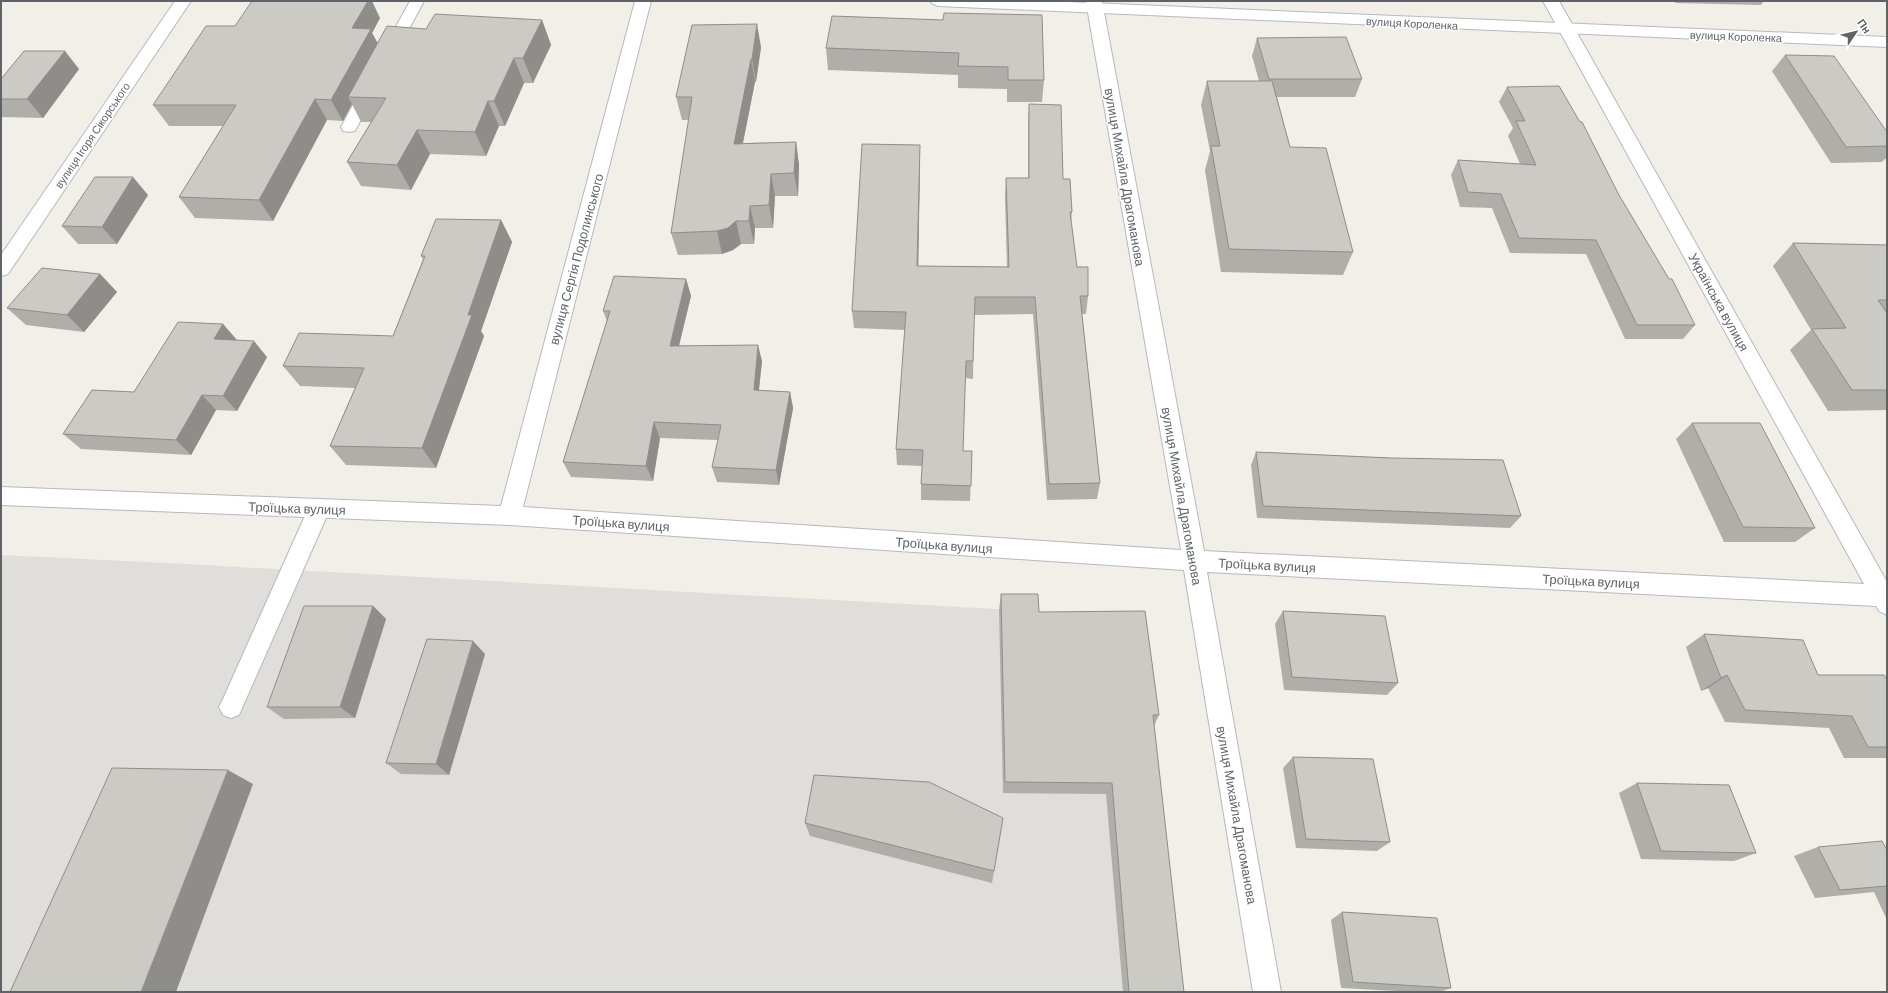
<svg xmlns="http://www.w3.org/2000/svg" width="1888" height="993" font-family="Barlow,sans-serif">
<style>
.industrial{fill:#e0deda}
.lines{fill:none;stroke-linecap:round;stroke-linejoin:round}
.lane-casing{stroke:#b5b8bc;stroke-width:2}
.street-casing{stroke:#b5b8bc;stroke-width:2}
.secondary-casing{stroke:#b6babf;stroke-width:2}
.lane{fill:#fff;fill-rule:evenodd}
.street{fill:#fff;fill-rule:evenodd}
.secondary{fill:#fff;fill-rule:evenodd}
.wall{fill:#afaea9}
.shaded-wall{fill:#8f8d8a}
.building{fill:#cccac5;stroke:#8f8d8a}
.labels{text-anchor:middle;dominant-baseline:central;stroke-width:3;stroke-linejoin:round;paint-order:stroke}
.far-street-label{font-size:11px;fill:#5f6368;stroke:#fff}
.street-label{font-size:13px;fill:#5f6368;stroke:#fff}
</style>
<rect width="100%" height="100%" fill="#f1efe8"/>
<path class="industrial" d="M 1,555 L 167,563 L 1050,612 L 1060,747 L 1150,752 L 1184,992 L 1,992 Z"/>
<g class="lines">
<g class="lane-casing">
<g id="lane">
<path d="M 410,1 L 424,1 L 395,55 L 390,57 L 385,55 L 382,52 Z"/>
<path d="M 370,83 L 376,85 L 378,88 L 357,127 L 355,131 L 349,132 L 343,131 L 341,127 L 362,88 L 364,85 Z"/>
<path d="M 319,500 L 326,503 L 330,509 L 239,715 L 231,718 L 223,715 L 219,707 L 223,699 L 308,509 L 312,503 Z"/>
</g>
</g>
<g class="street-casing">
<path id="street" d="M 635,1 L 651,1 L 523,507 L 1181,550 L 1086,1 L 1102,1 L 1204,551 L 1864,584 L 1543,1 L 1559,1 L 1887,582 L 1887,615 L 1879,611 L 1876,606 L 1207,572 L 1281,992 L 1253,992 L 1184,570 L 510,525 L 1,505 L 1,487 L 501,506 Z"/>
</g>
<g class="secondary-casing">
<g id="secondary">
<path d="M 175,1 L 191,1 L 8,274 L 1,276 L 1,255 Z"/>
<path d="M 930,1 L 1044,1 L 1887,37 L 1887,47 L 938,6 L 933,4 Z"/>
</g>
</g>
<use href="#lane" class="lane"/>
<use href="#street" class="street"/>
<use href="#secondary" class="secondary"/>
</g>
<g class="wall">
<path d="M 1676,1 L 1764,1 L 1761,5 L 1675,3 Z"/>
<path d="M 380,18 L 372,33 L 378,43 L 426,29 L 542,20 L 551,45 L 533,83 L 524,83 L 505,126 L 499,126 L 486,156 L 430,154 L 411,190 L 361,186 L 347,162 L 371,122 L 361,122 L 352,104 L 343,121 L 327,120 L 273,221 L 195,218 L 179,197 L 223,126 L 169,126 L 153,105 L 235,26 Z"/>
<path d="M 943,20 L 1044,80 L 1042,102 L 1007,102 L 1007,89 L 958,88 L 958,75 L 828,70 L 826,48 Z"/>
<path d="M 1257,38 L 1362,79 L 1355,97 L 1277,97 L 1290,147 L 1353,252 L 1343,275 L 1221,272 L 1205,170 L 1210,151 L 1201,105 L 1207,81 L 1259,81 L 1252,56 Z"/>
<path d="M 761,47 L 756,82 L 755,82 L 743,143 L 796,142 L 799,165 L 798,196 L 775,196 L 773,228 L 755,228 L 754,244 L 741,244 L 733,250 L 722,254 L 678,255 L 671,233 L 689,120 L 682,120 L 676,97 Z"/>
<path d="M 1785,55 L 1887,132 L 1887,157 L 1882,162 L 1831,163 L 1772,71 Z"/>
<path d="M 79,69 L 43,118 L 1,117 L 1,79 Z"/>
<path d="M 1507,87 L 1619,195 L 1695,325 L 1683,339 L 1625,339 L 1586,254 L 1510,253 L 1492,208 L 1460,207 L 1451,175 L 1458,160 L 1520,164 L 1508,136 L 1513,128 L 1499,102 Z"/>
<path d="M 1029,104 L 1063,179 L 1072,212 L 1071,222 L 1077,267 L 1088,296 L 1086,314 L 1082,314 L 1100,483 L 1097,499 L 1047,500 L 1033,314 L 974,315 L 973,379 L 965,378 L 963,451 L 972,451 L 970,501 L 921,500 L 921,484 L 922,466 L 897,465 L 896,449 L 905,330 L 854,328 L 852,311 L 920,163 L 918,266 L 1007,267 L 1005,197 L 1006,178 L 1028,178 L 1028,123 Z"/>
<path d="M 148,195 L 117,244 L 78,244 L 62,226 Z"/>
<path d="M 501,220 L 512,242 L 481,331 L 484,336 L 436,468 L 346,465 L 330,446 L 355,388 L 300,386 L 283,366 L 393,336 L 423,259 L 421,256 Z"/>
<path d="M 1793,243 L 1887,245 L 1887,410 L 1828,411 L 1790,350 L 1811,330 L 1773,266 Z"/>
<path d="M 100,274 L 117,292 L 84,332 L 26,325 L 7,308 Z"/>
<path d="M 686,279 L 691,296 L 679,345 L 762,361 L 759,390 L 790,392 L 793,408 L 779,485 L 717,482 L 712,467 L 718,440 L 660,438 L 653,481 L 571,477 L 563,462 L 607,321 L 603,311 Z"/>
<path d="M 223,324 L 236,339 L 236,340 L 267,357 L 237,411 L 216,410 L 191,455 L 81,449 L 63,434 L 134,392 Z"/>
<path d="M 1692,423 L 1815,528 L 1795,542 L 1724,542 L 1676,439 Z"/>
<path d="M 1256,452 L 1391,458 L 1521,516 L 1510,528 L 1257,518 L 1251,465 Z"/>
<path d="M 1001,594 L 1039,612 L 1159,715 L 1154,726 L 1184,992 L 1123,992 L 1106,794 L 1003,793 L 999,610 Z"/>
<path d="M 373,606 L 386,619 L 355,718 L 284,719 L 267,707 Z"/>
<path d="M 1283,611 L 1398,683 L 1387,695 L 1284,690 L 1275,624 Z"/>
<path d="M 1704,634 L 1818,675 L 1887,680 L 1887,758 L 1844,758 L 1829,728 L 1725,722 L 1708,688 L 1701,691 L 1686,647 Z"/>
<path d="M 485,654 L 449,775 L 401,774 L 386,763 Z"/>
<path d="M 1293,757 L 1390,842 L 1377,851 L 1296,848 L 1283,768 Z"/>
<path d="M 1637,783 L 1756,853 L 1734,861 L 1641,859 L 1619,793 Z"/>
<path d="M 1003,818 L 992,883 L 810,836 L 805,823 Z"/>
<path d="M 1818,847 L 1887,850 L 1887,920 L 1874,892 L 1815,898 L 1794,856 Z"/>
<path d="M 1342,912 L 1451,988 L 1440,992 L 1414,992 L 1341,988 L 1331,920 Z"/>
</g>
<g class="shaded-wall">
<path d="M 368,1 L 372,1 L 380,18 L 372,33 L 381,50 L 348,97 L 352,104 L 343,121 L 331,100 L 352,28 Z"/>
<path d="M 542,20 L 551,45 L 533,83 L 523,58 Z"/>
<path d="M 757,24 L 761,47 L 756,82 L 752,59 Z"/>
<path d="M 65,51 L 79,69 L 43,118 L 27,99 Z"/>
<path d="M 514,58 L 524,83 L 505,126 L 494,101 Z"/>
<path d="M 751,59 L 755,82 L 738,167 L 734,144 Z"/>
<path d="M 315,99 L 327,120 L 273,221 L 259,200 Z"/>
<path d="M 488,101 L 499,126 L 486,156 L 475,132 Z"/>
<path d="M 417,130 L 430,154 L 411,190 L 397,165 Z"/>
<path d="M 796,142 L 799,165 L 798,196 L 794,173 Z"/>
<path d="M 920,145 L 920,163 L 918,284 L 917,266 Z"/>
<path d="M 771,174 L 775,196 L 773,228 L 769,205 Z"/>
<path d="M 133,177 L 148,195 L 117,244 L 102,227 Z"/>
<path d="M 750,206 L 755,228 L 754,244 L 749,221 Z"/>
<path d="M 501,220 L 512,242 L 481,331 L 484,336 L 436,468 L 422,448 Z"/>
<path d="M 736,221 L 741,244 L 733,250 L 722,254 L 717,231 Z"/>
<path d="M 100,274 L 117,292 L 84,332 L 67,315 Z"/>
<path d="M 686,279 L 691,296 L 675,362 L 670,346 Z"/>
<path d="M 223,324 L 236,339 L 227,354 L 214,339 Z"/>
<path d="M 254,341 L 267,357 L 237,411 L 223,396 Z"/>
<path d="M 758,345 L 762,361 L 757,406 L 754,390 Z"/>
<path d="M 790,392 L 793,408 L 779,485 L 776,470 Z"/>
<path d="M 202,395 L 216,410 L 191,455 L 176,440 Z"/>
<path d="M 654,422 L 660,438 L 653,481 L 646,466 Z"/>
<path d="M 373,606 L 386,619 L 355,718 L 340,707 Z"/>
<path d="M 473,641 L 485,654 L 449,775 L 436,764 Z"/>
<path d="M 1727,675 L 1708,688 L 1701,691 L 1721,678 Z"/>
<path d="M 228,770 L 253,784 L 176,992 L 141,992 Z"/>
</g>
<g class="building">
<path d="M 252,1 L 368,1 L 352,28 L 371,29 L 331,100 L 315,99 L 259,200 L 179,197 L 236,105 L 153,105 L 206,26 L 235,26 Z"/>
<path d="M 944,13 L 1042,15 L 1044,80 L 1008,80 L 1008,67 L 958,66 L 959,53 L 826,48 L 832,16 L 943,20 Z"/>
<path d="M 435,14 L 542,20 L 523,58 L 514,58 L 494,101 L 488,101 L 475,132 L 417,130 L 397,165 L 347,162 L 386,98 L 348,97 L 387,26 L 426,29 Z"/>
<path d="M 757,24 L 752,59 L 751,59 L 734,144 L 796,142 L 794,173 L 771,174 L 769,205 L 750,206 L 749,221 L 736,221 L 728,228 L 717,231 L 671,233 L 692,97 L 676,97 L 692,25 Z"/>
<path d="M 1346,37 L 1362,79 L 1269,79 L 1257,38 Z"/>
<path d="M 24,51 L 65,51 L 27,99 L 1,99 L 1,79 Z"/>
<path d="M 1785,55 L 1834,56 L 1887,132 L 1887,146 L 1846,147 Z"/>
<path d="M 1207,81 L 1272,81 L 1290,147 L 1326,148 L 1353,252 L 1229,249 L 1211,146 L 1220,146 Z"/>
<path d="M 1559,86 L 1580,122 L 1582,122 L 1619,195 L 1669,279 L 1672,279 L 1695,325 L 1637,325 L 1596,240 L 1519,238 L 1501,194 L 1468,192 L 1458,160 L 1536,165 L 1516,121 L 1525,121 L 1507,87 Z"/>
<path d="M 1029,104 L 1061,105 L 1063,179 L 1070,179 L 1072,212 L 1070,212 L 1077,267 L 1088,267 L 1088,296 L 1080,296 L 1100,483 L 1049,484 L 1035,297 L 975,297 L 973,361 L 966,361 L 963,451 L 972,451 L 971,486 L 921,484 L 923,450 L 896,449 L 906,312 L 852,311 L 862,144 L 920,145 L 917,266 L 1009,267 L 1006,178 L 1029,178 Z"/>
<path d="M 95,177 L 133,177 L 102,227 L 62,226 Z"/>
<path d="M 436,219 L 501,220 L 468,315 L 472,315 L 422,448 L 330,446 L 364,368 L 283,366 L 299,333 L 393,336 L 425,256 L 421,256 Z"/>
<path d="M 1793,243 L 1887,245 L 1887,300 L 1878,300 L 1887,313 L 1887,390 L 1852,390 L 1812,329 L 1846,328 Z"/>
<path d="M 42,268 L 100,274 L 67,315 L 7,308 Z"/>
<path d="M 614,276 L 686,279 L 670,346 L 758,345 L 754,390 L 790,392 L 776,470 L 712,467 L 721,425 L 654,422 L 646,466 L 563,462 L 610,311 L 603,311 Z"/>
<path d="M 178,322 L 223,324 L 214,339 L 254,341 L 223,396 L 202,395 L 176,440 L 63,434 L 92,390 L 134,392 Z"/>
<path d="M 1692,423 L 1760,423 L 1815,528 L 1743,527 Z"/>
<path d="M 1256,452 L 1391,458 L 1503,460 L 1521,516 L 1263,506 Z"/>
<path d="M 1001,594 L 1038,594 L 1039,612 L 1145,611 L 1159,715 L 1153,715 L 1184,992 L 1129,992 L 1112,783 L 1005,782 Z"/>
<path d="M 304,606 L 373,606 L 340,707 L 267,707 Z"/>
<path d="M 1283,611 L 1385,616 L 1398,683 L 1292,677 Z"/>
<path d="M 1704,634 L 1803,640 L 1818,675 L 1884,675 L 1887,680 L 1887,747 L 1868,747 L 1852,716 L 1745,710 L 1727,675 L 1721,678 Z"/>
<path d="M 427,639 L 473,641 L 436,764 L 386,763 Z"/>
<path d="M 1293,757 L 1373,759 L 1390,842 L 1306,839 Z"/>
<path d="M 112,768 L 228,770 L 141,992 L 10,992 Z"/>
<path d="M 814,775 L 929,782 L 1003,818 L 994,871 L 805,823 Z"/>
<path d="M 1637,783 L 1729,785 L 1756,853 L 1661,851 Z"/>
<path d="M 1882,841 L 1887,850 L 1887,886 L 1840,890 L 1818,847 Z"/>
<path d="M 1342,912 L 1437,918 L 1451,988 L 1353,982 Z"/>
</g>
<g class="labels">
<g class="far-street-label">
<text transform="translate(1412 23) rotate(3)">вулиця Короленка</text>
<text transform="translate(1736 36) rotate(2)">вулиця Короленка</text>
<text transform="translate(92 135) rotate(-56)">вулиця Ігоря Сікорського</text>
</g>
<g class="street-label">
<text transform="translate(1125 177) rotate(80)">вулиця Михайла Драгоманова</text>
<text transform="translate(576 259) rotate(-75)">вулиця Сергія Подолинського</text>
<text transform="translate(1719 302) rotate(61)">Українська вулиця</text>
<text transform="translate(1182 496) rotate(80)">вулиця Михайла Драгоманова</text>
<text transform="translate(297 508) rotate(2)">Троїцька вулиця</text>
<text transform="translate(621 523) rotate(4)">Троїцька вулиця</text>
<text transform="translate(944 545) rotate(4)">Троїцька вулиця</text>
<text transform="translate(1267 565) rotate(3)">Троїцька вулиця</text>
<text transform="translate(1591 581) rotate(3)">Троїцька вулиця</text>
<text transform="translate(1237 815) rotate(80)">вулиця Михайла Драгоманова</text>
</g>
</g>
<rect width="1888" height="993" fill="none" stroke="#5f6368" stroke-width="4"/>
<g transform="translate(1856 32) rotate(55)" stroke="#ffffff" stroke-width="3" paint-order="stroke">
<path d="M0-3L7 15L0 10L-7 15Z" fill="#5f6368"/>
<text y="-6" font-size="11" font-weight="bold" text-anchor="middle" fill="#5f6368">Пн</text>
</g>
</svg>
